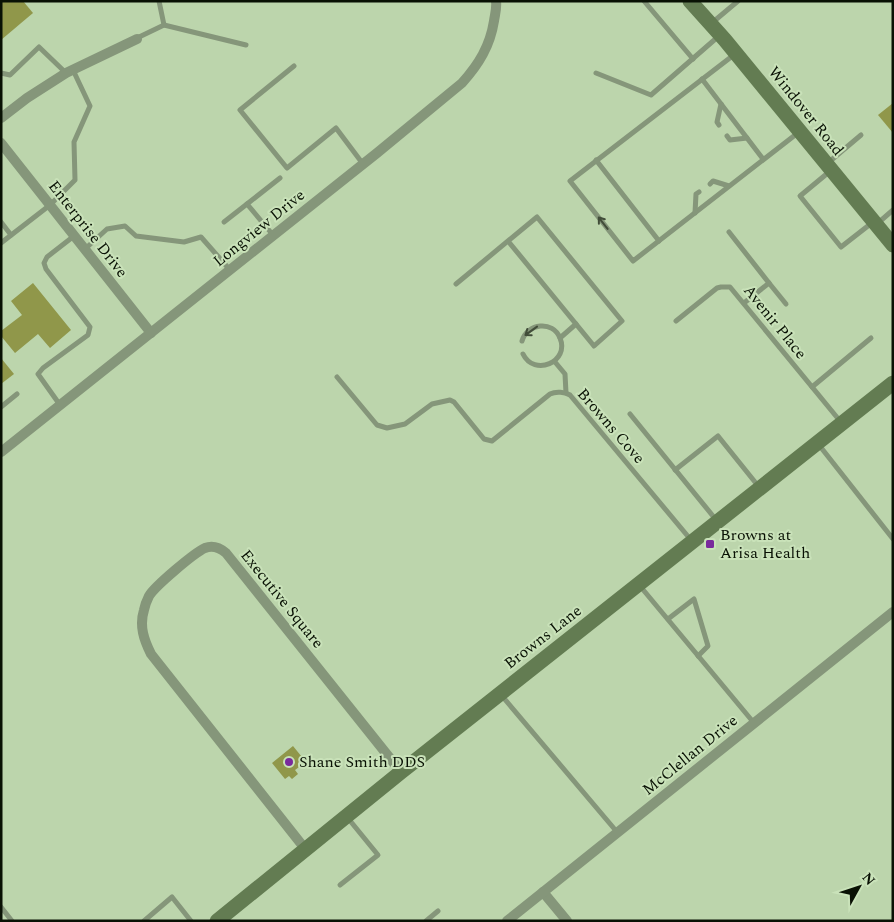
<svg xmlns="http://www.w3.org/2000/svg" width="894" height="922" font-family="Spectral,serif">
<style>
.building{fill:#90974a}
.lines{fill:none;stroke-linecap:round;stroke-linejoin:round}
.lane{stroke:#85967a;stroke-width:5}
.street{stroke:#85967a;stroke-width:10}
.secondary{stroke:#637c52;stroke-width:15}
.oneway{stroke:#414d39}
.poi-dot{fill:#792a9c;stroke:#c9e2b9;stroke-width:2}
.labels{text-anchor:middle;dominant-baseline:central;stroke-width:4;stroke-linejoin:round;paint-order:stroke}
.street-label{font-size:16px;fill:#091104;stroke:#c9e2b9}
.poi-label{font-size:16px;fill:#091104;stroke:#c9e2b9;text-anchor:start}
</style>
<rect width="100%" height="100%" fill="#bcd5ac"/>
<g class="building">
<path d="M 1,1 L 23,1 L 33,13 L 1,40 Z"/>
<path d="M 893,103 L 893,133 L 878,115 Z"/>
<path d="M 33,283 L 71,330 L 50,348 L 38,334 L 15,353 L 1,336 L 1,331 L 22,315 L 11,301 Z"/>
<path d="M 1,358 L 14,374 L 1,384 Z"/>
<path d="M 293,746 L 306,762 L 295,770 L 298,774 L 292,779 L 289,776 L 285,779 L 272,763 Z"/>
</g>
<g class="lines">
<g class="lane">
<path d="M 159,1 L 164,25"/>
<path d="M 644,1 L 693,59"/>
<path d="M 713,22 L 738,1"/>
<path d="M 137,38 L 164,25 L 246,45"/>
<path d="M 735,54 L 570,181 L 633,261 L 799,132"/>
<path d="M 294,66 L 240,110 L 287,168 L 336,128 L 363,164"/>
<path d="M 1,73 L 10,75 L 39,47 L 66,73"/>
<path d="M 596,73 L 651,95 L 720,35"/>
<path d="M 702,79 L 763,159"/>
<path d="M 719,125 L 717,122 L 721,104"/>
<path d="M 727,136 L 730,140 L 747,138"/>
<path d="M 596,160 L 659,241"/>
<path d="M 829,162 L 861,135"/>
<path d="M 829,172 L 800,196 L 841,247 L 873,222"/>
<path d="M 710,184 L 713,181 L 729,186"/>
<path d="M 695,213 L 696,194 L 699,192"/>
<path d="M 1,222 L 11,235"/>
<path d="M 224,222 L 247,204"/>
<path d="M 878,223 L 893,210"/>
<path d="M 729,232 L 769,283 L 744,303"/>
<path d="M 273,235 L 247,204 L 280,178"/>
<path d="M 1,243 L 50,205 L 75,180 L 74,142 L 90,106 L 73,70"/>
<path d="M 85,249 L 107,229 L 125,226 L 136,236 L 184,242 L 201,237 L 230,270"/>
<path d="M 769,283 L 786,304"/>
<path d="M 456,284 L 537,217 L 622,321 L 594,346 L 508,241"/>
<path d="M 676,321 L 717,288 L 721,287 L 730,287 L 840,421"/>
<path d="M 560,338 L 576,324"/>
<path d="M 522,341 C 527,323 553,320 560,338 C 570,362 534,377 523,354"/>
<path d="M 555,362 L 565,374 L 566,393"/>
<path d="M 337,377 L 377,425 L 387,428 L 405,424 L 432,404 L 450,400 L 454,402 L 484,439 L 492,441 L 550,394 C 556,391 565,392 570,395 L 691,540"/>
<path d="M 812,387 L 871,338"/>
<path d="M 60,405 L 38,374 L 43,368 L 88,335 L 90,327 L 46,269 L 44,263 L 47,257 L 74,236"/>
<path d="M 1,407 L 17,394"/>
<path d="M 630,414 L 717,521"/>
<path d="M 819,445 L 893,539"/>
<path d="M 675,470 L 718,436 L 759,487"/>
<path d="M 640,586 L 754,723"/>
<path d="M 668,619 L 694,599 L 708,646 L 698,656"/>
<path d="M 502,696 L 617,832"/>
<path d="M 340,885 L 378,855 L 347,817"/>
<path d="M 1,907 L 12,921"/>
<path d="M 144,921 L 172,897 L 191,921"/>
<path d="M 426,921 L 438,911"/>
</g>
<g class="street">
<path d="M 1,118 L 27,98 L 66,73 L 137,39"/>
<path d="M 1,143 L 151,333"/>
<path d="M 1,452 L 377,153 L 462,83 C 479,64 490,46 494,21 C 495,14 497,8 496,1"/>
<path d="M 306,850 L 151,654 C 144,640 139,626 144,610 C 145,605 147,600 149,596 C 155,586 194,553 205,548 C 213,545 220,548 226,553 L 401,772"/>
<path d="M 543,892 L 567,921"/>
<path d="M 507,921 L 893,612"/>
</g>
<g class="secondary">
<path d="M 690,1 L 725,40 L 893,245"/>
<path d="M 217,921 L 401,772 L 893,383"/>
</g>
</g>
<defs><path id="oneway-shaft" d="M-6 0H5M1.5-3L5.5 0L1.5 3" fill="none" stroke-width="1.6" stroke-linecap="round" stroke-linejoin="round" transform="scale(1.25)"/></defs>
<g class="oneway">
<use href="#oneway-shaft" transform="translate(603 223) rotate(-128)"/>
<use href="#oneway-shaft" transform="translate(531 331) rotate(144)"/>
</g>
<g class="poi-dot">
<rect x="705" y="539" width="10" height="10" rx="2.5"/>
<circle cx="289" cy="762" r="5"/>
</g>
<g class="labels">
<g class="street-label">
<text transform="translate(806 111) rotate(51)">Windover Road</text>
<text transform="translate(259 228) rotate(-39)">Longview Drive</text>
<text transform="translate(88 229) rotate(52)">Enterprise Drive</text>
<text transform="translate(775 322) rotate(51)">Avenir Place</text>
<text transform="translate(611 426) rotate(49)">Browns Cove</text>
<text transform="translate(282 599) rotate(51)">Executive Square</text>
<text transform="translate(543 637) rotate(-38)">Browns Lane</text>
<text transform="translate(690 755) rotate(-39)">McClellan Drive</text>
</g>
<g class="poi-label">
<text x="720" y="535">Browns at<tspan x="720" dy="18">Arisa Health</tspan></text>
<text x="299" y="762">Shane Smith DDS</text>
</g>
</g>
<rect width="894" height="922" fill="none" stroke="#091104" stroke-width="5"/>
<g transform="translate(859 887) rotate(50)" stroke="#c9e2b9" stroke-width="4" paint-order="stroke">
<path d="M0-4L9 19L0 12L-9 19Z" fill="#091104"/>
<text y="-8" font-size="14" font-weight="bold" text-anchor="middle" fill="#091104">N</text>
</g>
</svg>
